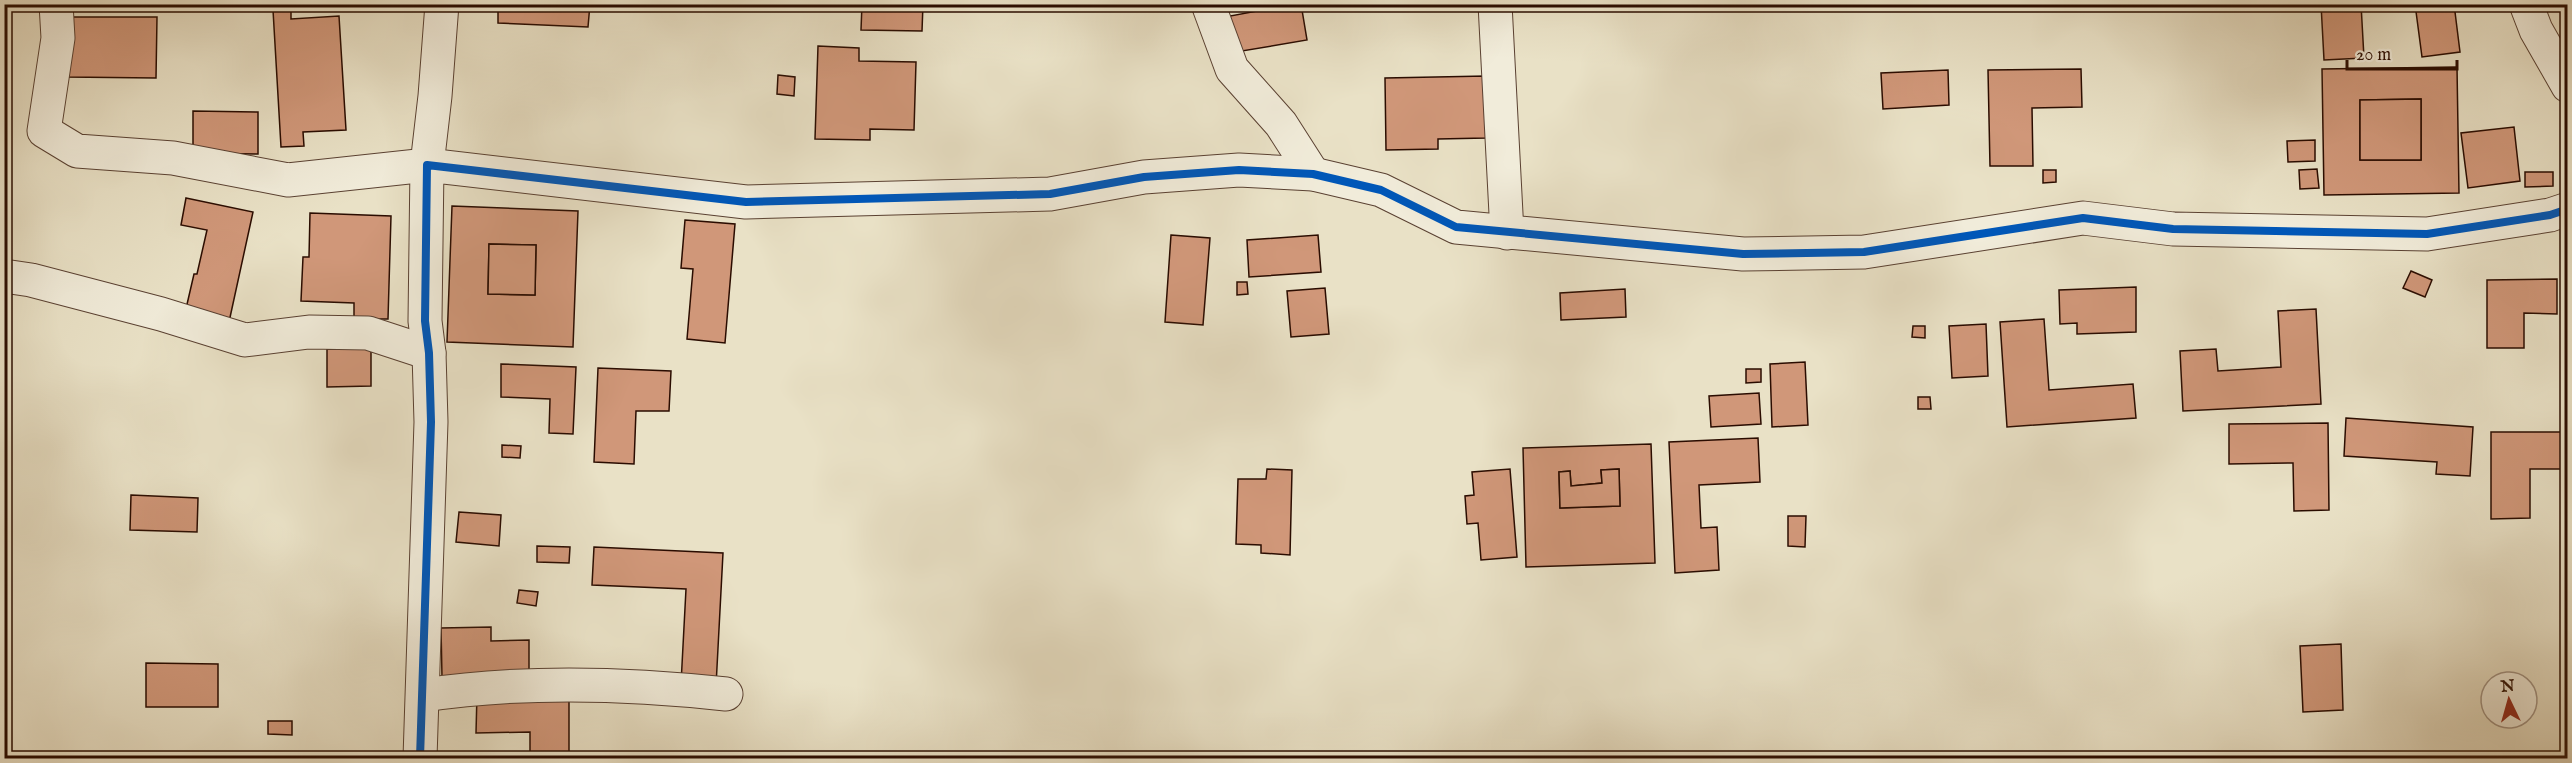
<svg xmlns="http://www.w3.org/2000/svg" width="2572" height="763" font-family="'IM FELL English',serif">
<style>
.building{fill:#d09779;stroke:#2a0c00;stroke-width:1.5;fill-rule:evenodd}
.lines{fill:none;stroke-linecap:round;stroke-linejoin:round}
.street-casing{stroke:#5a4132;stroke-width:35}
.street{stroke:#f1ecda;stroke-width:33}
.cycleway-casing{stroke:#f1ecda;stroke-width:11}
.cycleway{stroke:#0057b8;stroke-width:8}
</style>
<rect width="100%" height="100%" fill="#e9e1c6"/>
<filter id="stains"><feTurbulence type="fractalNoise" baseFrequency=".00333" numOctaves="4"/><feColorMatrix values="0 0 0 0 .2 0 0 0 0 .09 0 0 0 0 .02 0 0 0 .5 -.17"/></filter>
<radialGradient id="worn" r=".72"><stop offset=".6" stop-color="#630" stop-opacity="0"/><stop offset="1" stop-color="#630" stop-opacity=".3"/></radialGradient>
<g class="building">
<path d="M 498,4 L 590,4 L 588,27 L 498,23 Z"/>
<path d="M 862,4 L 923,4 L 922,31 L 861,30 Z"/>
<path d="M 1295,4 L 1301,4 L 1307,40 L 1236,52 L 1230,16 Z"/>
<path d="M 2321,4 L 2361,4 L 2364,58 L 2324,60 Z"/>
<path d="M 2415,4 L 2454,4 L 2460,52 L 2422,57 Z"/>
<path d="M 291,9 L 291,19 L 339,16 L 346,130 L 303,132 L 304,146 L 281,147 L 273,10 Z"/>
<path d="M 67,17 L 157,17 L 156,78 L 66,77 Z"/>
<path d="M 818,46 L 859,48 L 859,61 L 916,62 L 914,130 L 870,129 L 870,140 L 815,139 Z"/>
<path d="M 2457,67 L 2459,193 L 2324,195 L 2322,69 ZM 2421,99 L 2421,160 L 2360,160 L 2360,100 Z"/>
<path d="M 2081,69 L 2082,107 L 2032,108 L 2033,166 L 1990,166 L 1988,70 Z"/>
<path d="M 1948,70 L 1949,105 L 1883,109 L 1881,73 Z"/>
<path d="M 778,75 L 795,77 L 794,96 L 777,94 Z"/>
<path d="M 1486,76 L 1486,138 L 1438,139 L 1438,149 L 1386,150 L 1385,78 Z"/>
<path d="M 2421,99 L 2421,160 L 2360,160 L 2360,100 Z"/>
<path d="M 193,111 L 258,112 L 258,154 L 193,153 Z"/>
<path d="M 2514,127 L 2520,181 L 2468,188 L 2461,133 Z"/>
<path d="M 2315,140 L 2315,161 L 2288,162 L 2287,141 Z"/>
<path d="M 2317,169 L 2319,188 L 2300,189 L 2299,170 Z"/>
<path d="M 2043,170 L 2056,170 L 2056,182 L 2043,183 Z"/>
<path d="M 2525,172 L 2553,172 L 2553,186 L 2525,187 Z"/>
<path d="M 186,198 L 253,212 L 229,322 L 185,313 L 194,274 L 197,274 L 207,230 L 181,225 Z"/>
<path d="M 452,206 L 578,211 L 573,347 L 447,342 ZM 489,244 L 536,245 L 535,295 L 488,294 Z"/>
<path d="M 310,213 L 391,216 L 388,319 L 354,319 L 354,303 L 301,301 L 303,257 L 309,257 Z"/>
<path d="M 685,220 L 735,224 L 725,343 L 687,339 L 693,269 L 681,268 Z"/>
<path d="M 1171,235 L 1210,238 L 1203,325 L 1165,322 Z"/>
<path d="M 1318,235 L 1321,272 L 1249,277 L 1247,240 Z"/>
<path d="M 489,244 L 536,245 L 535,295 L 488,294 Z"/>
<path d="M 2411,271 L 2432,280 L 2425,297 L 2403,288 Z"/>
<path d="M 2557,279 L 2557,314 L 2524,313 L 2524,348 L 2487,348 L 2487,280 Z"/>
<path d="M 1237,282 L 1247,282 L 1248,294 L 1237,295 Z"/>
<path d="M 2136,287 L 2136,332 L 2077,334 L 2077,323 L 2060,324 L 2059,290 Z"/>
<path d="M 1325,288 L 1329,334 L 1291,337 L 1287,291 Z"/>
<path d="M 1625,289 L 1626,317 L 1561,320 L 1560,293 Z"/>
<path d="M 2316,309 L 2321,404 L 2183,411 L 2180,351 L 2216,349 L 2218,371 L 2281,367 L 2278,311 Z"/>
<path d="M 2044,319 L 2049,390 L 2133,384 L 2136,418 L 2007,427 L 2000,322 Z"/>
<path d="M 1986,324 L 1988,376 L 1952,378 L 1949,326 Z"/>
<path d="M 1913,326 L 1925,326 L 1925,338 L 1912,337 Z"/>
<path d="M 327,349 L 371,349 L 371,386 L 327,387 Z"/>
<path d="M 1805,362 L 1808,425 L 1772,427 L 1770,364 Z"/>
<path d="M 501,364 L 576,367 L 573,434 L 549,433 L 550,399 L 501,397 Z"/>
<path d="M 598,368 L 671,371 L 669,411 L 636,411 L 634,464 L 594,462 Z"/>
<path d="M 1746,369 L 1761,369 L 1761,382 L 1746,383 Z"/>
<path d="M 1759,393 L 1761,424 L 1711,427 L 1709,396 Z"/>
<path d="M 1918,397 L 1930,397 L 1931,409 L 1918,409 Z"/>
<path d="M 2346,418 L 2473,427 L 2470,476 L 2436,474 L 2437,462 L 2344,456 Z"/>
<path d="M 2328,423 L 2329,510 L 2294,511 L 2293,463 L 2229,464 L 2229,424 Z"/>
<path d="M 2491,432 L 2568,432 L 2568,469 L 2530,469 L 2530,518 L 2491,519 Z"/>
<path d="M 1758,438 L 1760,482 L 1699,485 L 1701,528 L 1717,527 L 1719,570 L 1675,573 L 1669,442 Z"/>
<path d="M 1651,444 L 1655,563 L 1526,567 L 1523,448 ZM 1619,469 L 1620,506 L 1560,508 L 1559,472 L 1570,471 L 1571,486 L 1602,483 L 1601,470 Z"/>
<path d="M 502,445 L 521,446 L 520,458 L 502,457 Z"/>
<path d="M 1267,469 L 1292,470 L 1290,555 L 1261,553 L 1261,545 L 1236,544 L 1238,479 L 1266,479 Z"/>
<path d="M 1510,469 L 1517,557 L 1481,560 L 1478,523 L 1467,524 L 1465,496 L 1474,495 L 1472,472 Z"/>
<path d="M 1619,469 L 1620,506 L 1560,508 L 1559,472 L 1570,471 L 1571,486 L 1602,483 L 1601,470 Z"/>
<path d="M 131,495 L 198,498 L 197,532 L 130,530 Z"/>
<path d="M 459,512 L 501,515 L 499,546 L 456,542 Z"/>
<path d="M 1788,516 L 1806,516 L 1805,547 L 1788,546 Z"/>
<path d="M 537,546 L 570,547 L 569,563 L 537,562 Z"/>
<path d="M 594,547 L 723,553 L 716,686 L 681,684 L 686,589 L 592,585 Z"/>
<path d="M 519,590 L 538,592 L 536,606 L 517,603 Z"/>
<path d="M 491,627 L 491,641 L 529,640 L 529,675 L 442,677 L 441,628 Z"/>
<path d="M 2341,644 L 2343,710 L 2303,712 L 2300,646 Z"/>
<path d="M 146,663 L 218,664 L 218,707 L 146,707 Z"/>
<path d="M 477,694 L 569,694 L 569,758 L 530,758 L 530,732 L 476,733 Z"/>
<path d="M 268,721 L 292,721 L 292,735 L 268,734 Z"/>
</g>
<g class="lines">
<g class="street-casing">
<g id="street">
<path d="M 56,4 L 58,38 L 44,131 L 77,151 L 173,158 L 288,180 L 427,165 L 435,96 L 442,4"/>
<path d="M 1208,4 L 1232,69 L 1281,124 L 1313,174"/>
<path d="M 1495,4 L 1507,233"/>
<path d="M 2526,4 L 2536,30 L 2568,86"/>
<path d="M 4,276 L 31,280 L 161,314 L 245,340 L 309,332 L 368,333 L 429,353"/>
<path d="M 424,695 C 524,680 625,683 726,694"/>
<path d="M 420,758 L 431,422 L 429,353 L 425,321 L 427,165 L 746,202 L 1050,194 L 1144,177 L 1239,170 L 1313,174 L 1381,190 L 1456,227 L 1743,254 L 1864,252 L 2083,218 L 2173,229 L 2427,234 L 2550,215 L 2568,209"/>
</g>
</g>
<use href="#street" class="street"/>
<g class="cycleway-casing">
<path id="cycleway" d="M 420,758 L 431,422 L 429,353 L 425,321 L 427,165 L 746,202 L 1050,194 L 1144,177 L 1239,170 L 1313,174 L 1381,190 L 1456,227 L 1743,254 L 1864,252 L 2083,218 L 2173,229 L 2427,234 L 2550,215 L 2568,209"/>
</g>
<use href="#cycleway" class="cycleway"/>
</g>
<rect width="2572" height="763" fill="none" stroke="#e9e1c6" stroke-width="24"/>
<rect x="6" y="6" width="2560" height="751" fill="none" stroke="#2a0c00" stroke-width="3"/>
<rect x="12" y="12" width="2548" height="739" fill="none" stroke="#2a0c00" stroke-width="1.5"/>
<g transform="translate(2509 700) rotate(355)"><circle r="28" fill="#f1ecda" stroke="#a19283" stroke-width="1.5"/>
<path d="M0-4.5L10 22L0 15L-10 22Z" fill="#8f2418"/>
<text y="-9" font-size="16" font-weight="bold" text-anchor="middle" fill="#2a0c00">N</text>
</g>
<path d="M2347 60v9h110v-9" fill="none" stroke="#2a0c00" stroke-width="3"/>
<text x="2356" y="60" font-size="18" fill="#2a0c00" stroke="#f1ecda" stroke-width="4.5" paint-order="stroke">20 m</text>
<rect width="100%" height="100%" filter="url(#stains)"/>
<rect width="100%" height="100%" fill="url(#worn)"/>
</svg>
